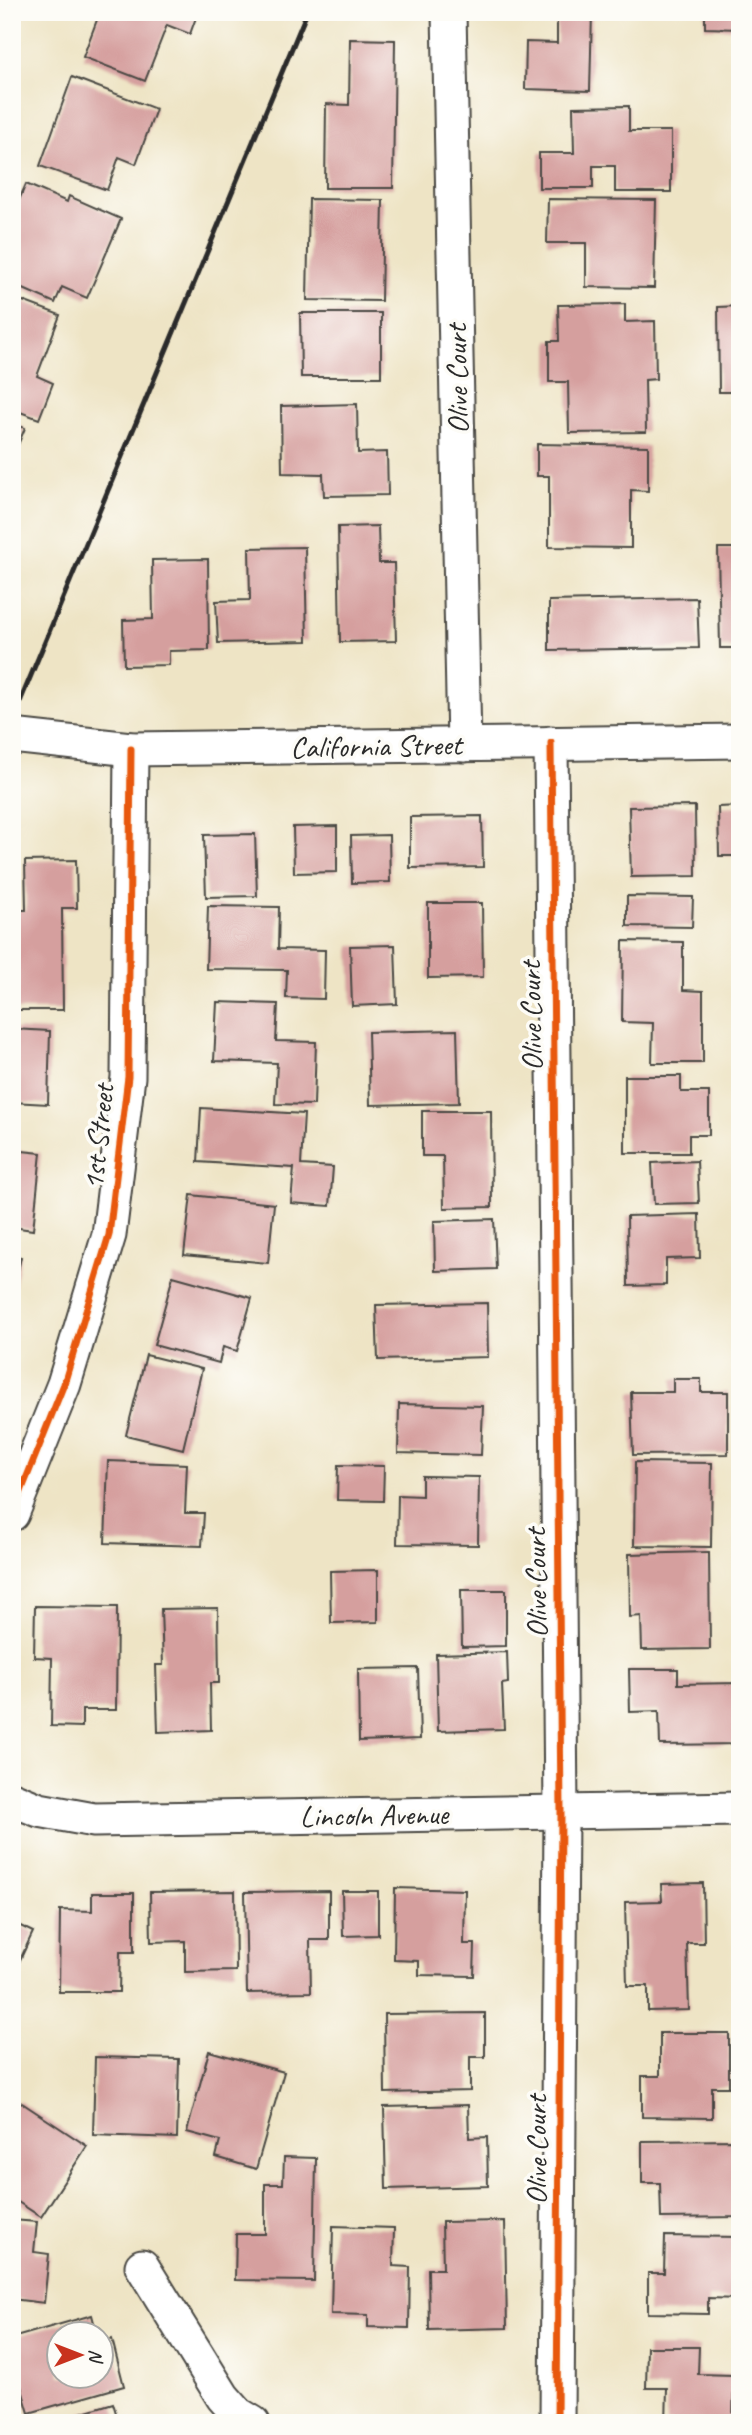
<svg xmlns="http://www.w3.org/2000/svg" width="752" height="2435" font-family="Caveat,sans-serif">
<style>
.building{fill:#d59f9e}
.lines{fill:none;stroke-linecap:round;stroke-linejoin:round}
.minor-casing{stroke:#484742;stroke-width:37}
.minor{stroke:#fff;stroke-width:33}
.rail{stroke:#2b2b2b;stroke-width:5}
.cycleway-casing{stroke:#fdfcf7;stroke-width:11}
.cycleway{stroke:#e8590c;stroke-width:7}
.labels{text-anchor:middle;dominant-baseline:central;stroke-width:7;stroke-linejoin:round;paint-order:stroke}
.street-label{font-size:30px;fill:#2b2b2b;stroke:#fdfcf7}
</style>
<rect width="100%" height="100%" fill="#fdfcf7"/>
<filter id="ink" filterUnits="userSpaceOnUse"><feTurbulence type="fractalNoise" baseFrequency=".0143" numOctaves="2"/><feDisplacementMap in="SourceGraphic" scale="14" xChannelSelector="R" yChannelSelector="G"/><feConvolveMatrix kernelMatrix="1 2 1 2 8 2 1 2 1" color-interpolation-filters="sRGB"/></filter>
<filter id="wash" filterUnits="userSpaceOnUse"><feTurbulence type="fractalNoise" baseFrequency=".00686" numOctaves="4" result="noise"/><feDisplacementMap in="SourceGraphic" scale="28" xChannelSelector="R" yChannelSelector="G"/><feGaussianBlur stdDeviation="1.57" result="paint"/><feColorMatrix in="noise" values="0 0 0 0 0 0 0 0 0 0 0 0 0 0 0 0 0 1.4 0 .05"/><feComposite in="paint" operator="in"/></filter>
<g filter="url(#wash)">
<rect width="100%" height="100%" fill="#eee4c5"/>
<g id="blocks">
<g class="building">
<path d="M 100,12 L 198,12 L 190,34 L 167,25 L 145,81 L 83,57 Z"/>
<path d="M 557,12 L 592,12 L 590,91 L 525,89 L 526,42 L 557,43 Z"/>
<path d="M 705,12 L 740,12 L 740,29 L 705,28 Z"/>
<rect x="737" y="34" width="3" height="25"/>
<path d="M 350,39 L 395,40 L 393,188 L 325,188 L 326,104 L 349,105 Z"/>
<path d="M 72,77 L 156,109 L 136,164 L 119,157 L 107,190 L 40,166 Z"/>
<path d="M 629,106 L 629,131 L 671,131 L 671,192 L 615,192 L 615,166 L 593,166 L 593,188 L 539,188 L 539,153 L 574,153 L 573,107 Z"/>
<path d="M 26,184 L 67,202 L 69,196 L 121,219 L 87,298 L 62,287 L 55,303 L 12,284 L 12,216 Z"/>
<path d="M 309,199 L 383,200 L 381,301 L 307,300 Z"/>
<path d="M 548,199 L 656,200 L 654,288 L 586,287 L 586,243 L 547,243 Z"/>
<path d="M 12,297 L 60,315 L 37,376 L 53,383 L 39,419 L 12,409 Z"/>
<path d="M 625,304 L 625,322 L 655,321 L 656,379 L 645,380 L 646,432 L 569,433 L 568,382 L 549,382 L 549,341 L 559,341 L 558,305 Z"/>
<path d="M 740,306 L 740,392 L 719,392 L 718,307 Z"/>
<path d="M 300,313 L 381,313 L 381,377 L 301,377 Z"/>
<path d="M 357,404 L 358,453 L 387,452 L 388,495 L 324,496 L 323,474 L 282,473 L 281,406 Z"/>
<path d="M 12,423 L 25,428 L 12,459 Z"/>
<path d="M 537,444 L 648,446 L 648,491 L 631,490 L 631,548 L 549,547 L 549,476 L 537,476 Z"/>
<path d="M 378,526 L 379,563 L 394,563 L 396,641 L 340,642 L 338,527 Z"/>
<path d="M 305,547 L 307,641 L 218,643 L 216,601 L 250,600 L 249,548 Z"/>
<path d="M 718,548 L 740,548 L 740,648 L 720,648 Z"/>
<path d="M 208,559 L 209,650 L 169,651 L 169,665 L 124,666 L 123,620 L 153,619 L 152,560 Z"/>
<path d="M 697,598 L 699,648 L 549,650 L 549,601 Z"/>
<path d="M 695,806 L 696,876 L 631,877 L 629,807 Z"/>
<path d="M 740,806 L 740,856 L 719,856 L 718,807 Z"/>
<path d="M 482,816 L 483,867 L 410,868 L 410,817 Z"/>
<path d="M 337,826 L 337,872 L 294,873 L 293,827 Z"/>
<path d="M 255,834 L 257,896 L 206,897 L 204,835 Z"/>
<path d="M 389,835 L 390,882 L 352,883 L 351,836 Z"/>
<path d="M 76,860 L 77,908 L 62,908 L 63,1010 L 12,1010 L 12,910 L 26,910 L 25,861 Z"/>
<path d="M 627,896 L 693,897 L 692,927 L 627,926 Z"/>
<path d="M 428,903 L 482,903 L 483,977 L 428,978 Z"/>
<path d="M 208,906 L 279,907 L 278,949 L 325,950 L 324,999 L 286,998 L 287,970 L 206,969 Z"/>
<path d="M 623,941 L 683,942 L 683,990 L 703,991 L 703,1063 L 652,1063 L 653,1023 L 622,1022 Z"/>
<path d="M 395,945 L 397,1004 L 352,1006 L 350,946 Z"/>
<path d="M 217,1002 L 278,1004 L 276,1041 L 316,1042 L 314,1105 L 275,1104 L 277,1063 L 214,1061 Z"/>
<path d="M 12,1029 L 50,1031 L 48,1104 L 12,1102 Z"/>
<path d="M 457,1030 L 459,1103 L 370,1105 L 368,1032 Z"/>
<path d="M 625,1076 L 681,1076 L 681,1092 L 709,1092 L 709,1135 L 689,1135 L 689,1153 L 625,1153 Z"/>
<path d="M 201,1108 L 304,1114 L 301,1165 L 333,1167 L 330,1206 L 291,1203 L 294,1168 L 198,1162 Z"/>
<path d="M 422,1111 L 491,1111 L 492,1207 L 444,1208 L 443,1156 L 422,1156 Z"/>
<path d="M 12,1150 L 41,1153 L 33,1230 L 12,1227 Z"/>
<path d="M 697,1161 L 699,1203 L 654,1204 L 652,1163 Z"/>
<path d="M 191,1195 L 274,1204 L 268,1263 L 184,1255 Z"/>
<path d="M 699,1214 L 700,1258 L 666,1259 L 666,1285 L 628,1286 L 627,1216 Z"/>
<path d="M 494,1219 L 496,1269 L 435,1271 L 434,1221 Z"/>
<path d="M 12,1255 L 21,1257 L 13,1294 L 12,1293 Z"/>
<path d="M 173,1276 L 252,1298 L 237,1351 L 223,1347 L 219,1363 L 154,1345 Z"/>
<path d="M 487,1303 L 488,1357 L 378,1360 L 376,1305 Z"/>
<path d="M 146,1355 L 202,1369 L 183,1449 L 126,1435 Z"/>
<path d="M 673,1379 L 701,1379 L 701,1392 L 728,1392 L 728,1454 L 633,1455 L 631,1392 L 673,1392 Z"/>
<path d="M 399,1404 L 483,1406 L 481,1455 L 398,1453 Z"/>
<path d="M 108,1461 L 187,1464 L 185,1513 L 204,1513 L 202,1546 L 105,1543 Z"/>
<path d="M 635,1462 L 712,1463 L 711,1547 L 634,1546 Z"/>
<path d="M 338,1465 L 384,1466 L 383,1501 L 337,1500 Z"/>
<path d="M 422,1476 L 479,1477 L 478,1545 L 397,1544 L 398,1495 L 422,1496 Z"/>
<rect x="736" y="1518" width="4" height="28"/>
<path d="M 709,1552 L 710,1649 L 642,1650 L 641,1616 L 630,1617 L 629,1554 Z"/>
<path d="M 378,1570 L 378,1622 L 331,1623 L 330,1571 Z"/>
<path d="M 461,1590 L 506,1590 L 506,1646 L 462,1647 Z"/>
<path d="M 35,1606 L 117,1607 L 116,1710 L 82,1710 L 82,1727 L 51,1726 L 52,1658 L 34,1657 Z"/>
<path d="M 218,1608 L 219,1683 L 210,1683 L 211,1730 L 158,1732 L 156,1665 L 163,1665 L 161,1609 Z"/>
<path d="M 507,1652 L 508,1683 L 502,1684 L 504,1729 L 438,1731 L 436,1654 Z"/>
<path d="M 418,1668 L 420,1739 L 359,1741 L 358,1669 Z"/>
<path d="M 629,1669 L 678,1669 L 678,1684 L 740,1683 L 740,1744 L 660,1745 L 659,1711 L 630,1712 Z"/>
<path d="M 703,1883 L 704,1943 L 687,1943 L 689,2010 L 648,2011 L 648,1986 L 627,1986 L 625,1902 L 662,1901 L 661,1884 Z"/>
<path d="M 395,1888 L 465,1890 L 464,1944 L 475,1944 L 474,1976 L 419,1975 L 419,1961 L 394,1960 Z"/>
<path d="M 235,1891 L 236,1971 L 185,1972 L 185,1941 L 151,1942 L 150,1892 Z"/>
<path d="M 329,1891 L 329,1940 L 310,1940 L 311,1992 L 247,1993 L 245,1892 Z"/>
<path d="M 342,1891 L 378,1891 L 378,1935 L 343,1936 Z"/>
<path d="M 92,1893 L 134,1893 L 134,1952 L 120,1952 L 119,1992 L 59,1992 L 60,1910 L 92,1911 Z"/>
<path d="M 12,1922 L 33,1932 L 12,1977 Z"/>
<path d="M 485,2013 L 485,2057 L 470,2057 L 470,2091 L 385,2093 L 384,2014 Z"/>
<path d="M 660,2033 L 729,2033 L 729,2087 L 712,2087 L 712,2118 L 642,2117 L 642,2076 L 660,2076 Z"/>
<path d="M 209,2051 L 284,2072 L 256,2169 L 216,2157 L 220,2141 L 187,2132 Z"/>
<path d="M 95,2057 L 179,2059 L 177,2138 L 93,2135 Z"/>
<path d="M 19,2101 L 87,2146 L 41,2217 L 12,2198 L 12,2111 Z"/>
<path d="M 468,2105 L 469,2138 L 487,2137 L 488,2186 L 386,2189 L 384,2107 Z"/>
<path d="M 740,2140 L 740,2217 L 661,2218 L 660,2183 L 642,2183 L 642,2141 Z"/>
<path d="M 284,2157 L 316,2158 L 314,2281 L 235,2280 L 236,2234 L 265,2234 L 265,2184 L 283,2184 Z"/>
<path d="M 12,2220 L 37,2222 L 34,2252 L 49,2254 L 44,2303 L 12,2299 Z"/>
<path d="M 505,2221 L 507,2328 L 429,2330 L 428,2269 L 443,2269 L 442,2222 Z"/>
<path d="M 333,2226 L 394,2228 L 393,2266 L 410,2267 L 409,2328 L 368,2327 L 368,2315 L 331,2314 Z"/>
<path d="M 665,2236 L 740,2237 L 740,2299 L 708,2298 L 708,2314 L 648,2313 L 648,2273 L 664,2273 Z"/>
<path d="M 92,2315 L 97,2334 L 60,2334 L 60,2376 L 102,2376 L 102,2342 L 112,2339 L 124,2386 L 29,2413 L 12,2356 L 12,2338 Z"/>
<path d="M 647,2347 L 699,2347 L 698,2374 L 734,2375 L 733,2423 L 666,2423 L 667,2388 L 646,2388 Z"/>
<path d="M 113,2403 L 119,2423 L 51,2423 L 51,2422 Z"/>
</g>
</g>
</g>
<g filter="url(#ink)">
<use href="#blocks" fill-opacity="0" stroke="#484742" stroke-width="2"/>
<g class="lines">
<g class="minor-casing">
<g id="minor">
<path d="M 449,12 L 464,745"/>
<path d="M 12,736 L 131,749 L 740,741"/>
<path d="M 551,743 L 561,1811 L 557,2423"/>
<path d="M 12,1514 L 64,1384 L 109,1235 L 128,1077 L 131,749"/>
<path d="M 12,1799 L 39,1810 L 94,1820 L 740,1809"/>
<path d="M 142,2266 L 223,2397 L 238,2414 L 253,2423"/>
</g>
</g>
<use href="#minor" class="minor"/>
<path class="rail" d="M 12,721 L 307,12"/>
<g class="cycleway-casing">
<g id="cycleway">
<path d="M 551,743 L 561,1811 L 557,2423"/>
<path d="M 12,1514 L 64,1384 L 109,1235 L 128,1077 L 131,749"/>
</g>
</g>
<use href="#cycleway" class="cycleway"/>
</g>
</g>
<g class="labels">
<g class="street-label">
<text transform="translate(457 379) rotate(-91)">Olive Court</text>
<text transform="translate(376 746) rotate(-1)">California Street</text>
<text transform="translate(531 1016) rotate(-91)">Olive Court</text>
<text transform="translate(98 1137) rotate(-84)">1st Street</text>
<text transform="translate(536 1583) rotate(-91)">Olive Court</text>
<text transform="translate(374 1815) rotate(-1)">Lincoln Avenue</text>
<text transform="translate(536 2150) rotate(-90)">Olive Court</text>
</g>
</g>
<rect width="752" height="2435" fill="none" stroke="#fdfcf7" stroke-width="42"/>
<g transform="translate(80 2355) rotate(90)"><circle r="33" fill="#fdfcf7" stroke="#a9a8a5" stroke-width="2"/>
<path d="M0-5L12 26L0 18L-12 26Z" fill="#c8321e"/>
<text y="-10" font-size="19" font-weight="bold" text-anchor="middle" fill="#2b2b2b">N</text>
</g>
</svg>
